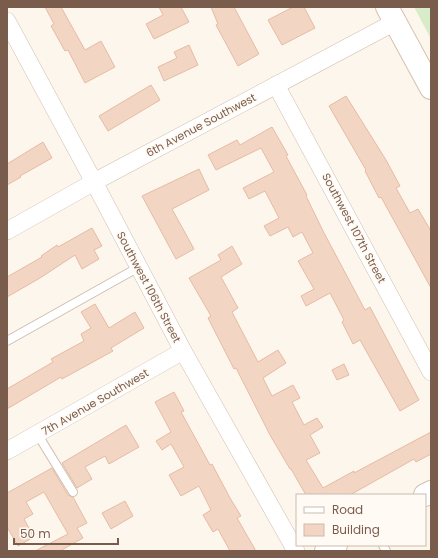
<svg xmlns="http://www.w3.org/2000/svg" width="438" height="558" font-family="Poppins,sans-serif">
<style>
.green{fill:#d8ecc9}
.building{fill:#f3d5c3;stroke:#e6bba3}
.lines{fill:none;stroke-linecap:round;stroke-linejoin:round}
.lane-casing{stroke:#d1beb0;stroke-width:10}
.street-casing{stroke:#d1beb0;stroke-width:18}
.secondary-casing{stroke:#d6c0b0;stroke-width:24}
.lane{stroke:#fff;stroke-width:8}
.street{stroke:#fff;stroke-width:17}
.secondary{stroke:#fff;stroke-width:22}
.labels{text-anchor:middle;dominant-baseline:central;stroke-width:3.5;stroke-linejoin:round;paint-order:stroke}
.street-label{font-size:11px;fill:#7a5c4d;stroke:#fffaf3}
</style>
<rect width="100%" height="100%" fill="#fdf6ec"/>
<path class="green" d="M 414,7 L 431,7 L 431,39 Z"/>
<g class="building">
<path d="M 45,7 L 61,7 L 85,50 L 101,41 L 115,67 L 85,83 L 68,50 L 65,51 L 51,26 L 54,24 Z"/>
<path d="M 159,7 L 181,7 L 189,22 L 154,39 L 146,24 L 163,15 Z"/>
<path d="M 211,7 L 234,7 L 259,54 L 238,66 L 216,25 L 218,24 Z"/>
<path d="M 293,7 L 304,7 L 315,28 L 282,45 L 268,20 Z"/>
<path d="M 189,45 L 198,65 L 164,81 L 158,67 L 177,58 L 174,52 Z"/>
<path d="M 151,85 L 160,100 L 108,131 L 99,116 Z"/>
<path d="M 346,96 L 386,160 L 400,186 L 396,188 L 410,213 L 418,209 L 431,231 L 431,288 L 381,197 L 379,198 L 365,171 L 366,170 L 329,106 Z"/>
<path d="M 272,127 L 288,155 L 286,156 L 307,195 L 306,196 L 323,231 L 365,310 L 370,307 L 419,400 L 400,411 L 360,340 L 353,344 L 342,322 L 344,320 L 330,293 L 306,306 L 301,296 L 314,289 L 298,261 L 313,253 L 302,232 L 293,237 L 288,227 L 270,236 L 264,226 L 279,218 L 265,191 L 249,199 L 243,188 L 274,172 L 261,148 L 216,170 L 208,155 L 237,140 L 240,145 Z"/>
<path d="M 43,142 L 52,158 L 20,176 L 21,177 L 7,185 L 7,164 Z"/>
<path d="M 199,169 L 209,190 L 172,209 L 194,249 L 176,259 L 142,196 Z"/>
<path d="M 92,228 L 102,246 L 94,250 L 99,259 L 82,269 L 75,255 L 40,278 L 7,297 L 7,277 L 42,257 L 41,256 L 57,245 L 58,247 Z"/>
<path d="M 232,246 L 242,264 L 221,277 L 238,308 L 232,312 L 258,362 L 278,350 L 286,363 L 263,378 L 272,396 L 293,385 L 300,398 L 292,402 L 304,425 L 317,418 L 323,427 L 310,435 L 320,453 L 306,460 L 323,488 L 354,471 L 354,473 L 431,432 L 431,454 L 416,462 L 414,459 L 350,495 L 306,495 L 291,469 L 290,469 L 270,435 L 236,368 L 234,369 L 208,318 L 211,316 L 189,278 L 221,260 L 218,255 Z"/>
<path d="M 95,304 L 109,328 L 135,312 L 144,328 L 111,348 L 113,351 L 62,379 L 61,377 L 7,409 L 7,389 L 53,362 L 51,359 L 84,341 L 81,334 L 91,328 L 81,312 Z"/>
<path d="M 344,364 L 349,375 L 337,380 L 332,370 Z"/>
<path d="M 174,392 L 184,411 L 181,412 L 210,465 L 212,464 L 230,498 L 241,516 L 237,518 L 256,551 L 230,551 L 218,529 L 213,532 L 203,515 L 211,510 L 199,486 L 181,496 L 169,475 L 184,467 L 171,444 L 162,450 L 156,441 L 171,432 L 155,402 Z"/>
<path d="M 126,425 L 139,447 L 109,464 L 105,456 L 85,467 L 92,479 L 77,488 L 62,463 Z"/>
<path d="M 52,468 L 68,495 L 73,497 L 87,523 L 77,528 L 83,538 L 60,551 L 35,551 L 68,534 L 44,492 L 26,502 L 33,514 L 24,519 L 34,537 L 18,546 L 7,527 L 7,493 Z"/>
<path d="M 125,501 L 133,516 L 111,529 L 102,513 Z"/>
</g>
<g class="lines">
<g class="lane-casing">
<g id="lane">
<path d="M 7,341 L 139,267"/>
<path d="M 38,435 L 73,492"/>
<path d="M 383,545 L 386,551"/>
</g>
</g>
<g class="street-casing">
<g id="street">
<path d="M 7,21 L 94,182 L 183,351 L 296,551"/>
<path d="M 276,85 L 431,372"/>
<path d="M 7,231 L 94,182 L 395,22"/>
<path d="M 7,451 L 183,351"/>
</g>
</g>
<g class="secondary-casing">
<g id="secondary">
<path d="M 387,7 L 431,88"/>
<path d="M 425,495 L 431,492"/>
<path d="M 326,551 L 336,545"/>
</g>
</g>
<use href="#lane" class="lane"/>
<use href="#street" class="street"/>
<use href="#secondary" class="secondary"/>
</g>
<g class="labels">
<g class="street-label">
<text transform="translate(201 125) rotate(-28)">6th Avenue Southwest</text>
<text transform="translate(354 228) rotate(62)">Southwest 107th Street</text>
<text transform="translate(149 287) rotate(62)">Southwest 106th Street</text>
<text transform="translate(95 402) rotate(-30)">7th Avenue Southwest</text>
</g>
</g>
<rect width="438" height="558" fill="none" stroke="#7a5c4d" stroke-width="16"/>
<rect x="296" y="494" width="130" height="52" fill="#fffaf3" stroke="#cabbb1"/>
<rect x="304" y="507" width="20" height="6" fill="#ffffff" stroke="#cabbb1"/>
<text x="332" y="514" font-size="12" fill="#7a5c4d">Road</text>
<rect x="304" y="524" width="20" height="12" fill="#f3d5c3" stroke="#cabbb1"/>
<text x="332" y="534" font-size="12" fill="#7a5c4d">Building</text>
<path d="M14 538v6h104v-6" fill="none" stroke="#7a5c4d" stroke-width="2"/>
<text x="20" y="538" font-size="12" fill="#7a5c4d" stroke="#fffaf3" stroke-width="3" paint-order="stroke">50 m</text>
</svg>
